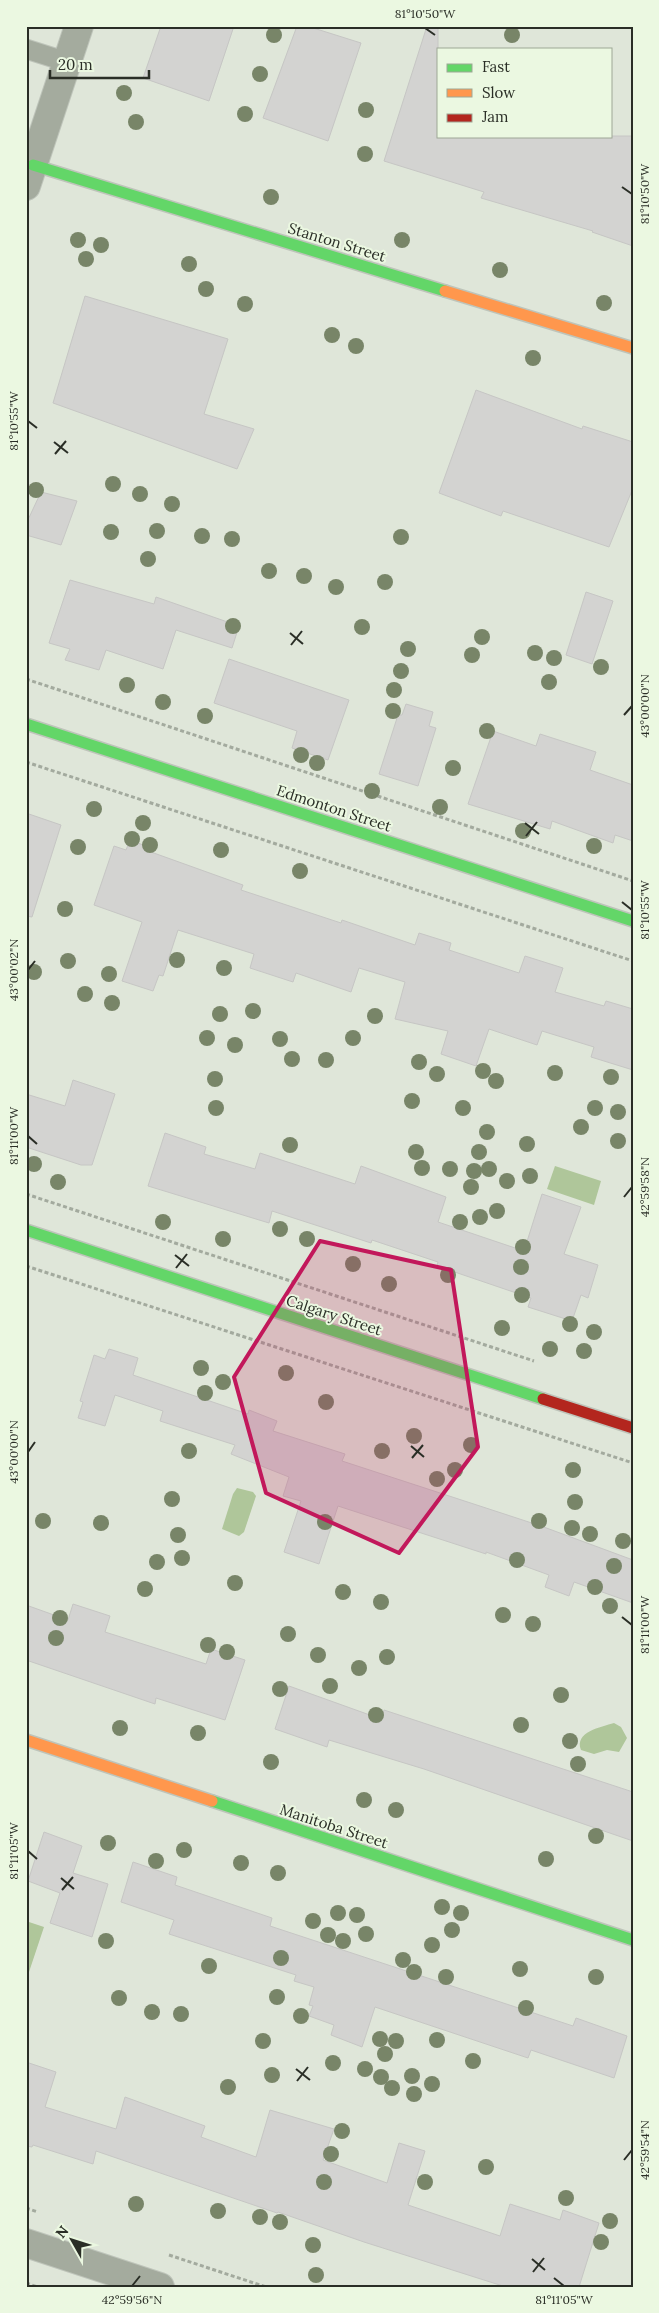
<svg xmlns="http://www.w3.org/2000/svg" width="659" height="2313" font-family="Lora,serif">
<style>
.water{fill:#afc69a}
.building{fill:#d3d3d1;stroke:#c6c6c4}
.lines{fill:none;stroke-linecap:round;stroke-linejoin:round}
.lane-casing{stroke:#bec4ba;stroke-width:21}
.street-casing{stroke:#bec4ba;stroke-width:30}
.fast-casing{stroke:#bec4ba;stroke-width:14}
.slow-casing{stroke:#bec4ba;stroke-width:14}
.jam-casing{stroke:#bec4ba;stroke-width:14}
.path{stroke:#a3aa9e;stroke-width:3;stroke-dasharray:4 2.5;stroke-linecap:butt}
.lane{stroke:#a4ab9e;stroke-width:19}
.street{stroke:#a4ab9e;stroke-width:28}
.fast{stroke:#63d668;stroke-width:11}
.slow{stroke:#ff974d;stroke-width:11}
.jam{stroke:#b3261e;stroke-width:11}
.tree{fill:#788568}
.marked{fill:#c2185b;fill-opacity:0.2;stroke:#c2185b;stroke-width:4;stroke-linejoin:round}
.ticks{fill:none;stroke:#2a2e26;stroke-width:2}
.labels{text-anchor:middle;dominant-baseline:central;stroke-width:4;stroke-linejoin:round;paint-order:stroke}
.street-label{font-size:15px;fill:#2a2e26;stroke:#ebf8e1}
.neatline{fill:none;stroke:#2a2e26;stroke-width:2}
.ticks-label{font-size:12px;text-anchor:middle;fill:#2a2e26}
</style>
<rect width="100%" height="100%" fill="#dfe6d9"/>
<g class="water">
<path d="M 555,1166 L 601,1181 L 594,1205 L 547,1189 Z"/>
<path d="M 237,1488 L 253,1492 L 256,1496 L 244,1532 L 239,1536 L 222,1529 L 233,1494 Z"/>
<path d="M 614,1723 L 621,1727 L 627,1738 L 619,1752 L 607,1750 L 594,1754 L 581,1750 C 574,1732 601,1727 614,1723 Z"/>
<path d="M 26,1921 L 44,1927 L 29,1972 L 26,1971 Z"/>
</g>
<g class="building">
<path d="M 161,26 L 234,26 L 209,101 L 143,78 Z"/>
<path d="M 297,26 L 307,26 L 361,43 L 328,141 L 263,118 Z"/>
<path d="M 427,26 L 438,26 L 438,136 L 633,136 L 633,246 L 592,232 L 593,231 L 481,198 L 484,192 L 384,161 Z"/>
<path d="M 85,296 L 228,339 L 204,414 L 254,429 L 237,469 L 53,403 Z"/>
<path d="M 476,390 L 582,429 L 583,426 L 633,442 L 633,488 L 609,547 L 503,511 L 501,516 L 439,493 Z"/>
<path d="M 41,492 L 77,501 L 61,545 L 26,535 L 26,524 Z"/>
<path d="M 70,580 L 154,604 L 156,597 L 239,626 L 232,648 L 176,630 L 163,669 L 106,650 L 99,670 L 65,660 L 70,649 L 49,643 Z"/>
<path d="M 586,592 L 613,601 L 592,664 L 566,655 Z"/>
<path d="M 229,659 L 349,700 L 328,760 L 292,748 L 297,731 L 214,703 Z"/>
<path d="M 406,704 L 433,712 L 429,726 L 436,728 L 418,786 L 379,774 L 398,715 L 402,715 Z"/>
<path d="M 493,731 L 536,746 L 540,734 L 596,752 L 590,770 L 633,785 L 633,841 L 615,835 L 613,843 L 552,821 L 550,829 L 468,804 Z"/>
<path d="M 26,813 L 61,825 L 32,917 L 26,916 Z"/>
<path d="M 130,840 L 151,848 L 151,852 L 243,885 L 241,890 L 341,923 L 342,920 L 415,945 L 419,933 L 451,943 L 449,950 L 519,973 L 525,956 L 563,968 L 555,992 L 604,1006 L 606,1001 L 633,1009 L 633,1070 L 591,1057 L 594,1047 L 542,1031 L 537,1045 L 489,1029 L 476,1066 L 441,1054 L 448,1031 L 395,1019 L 405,982 L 359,968 L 351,992 L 296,973 L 293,982 L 250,968 L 254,954 L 178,930 L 163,976 L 159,975 L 153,991 L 122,981 L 142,922 L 94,905 L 114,846 L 126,850 Z"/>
<path d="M 73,1080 L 115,1094 L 92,1165 L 81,1165 L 26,1147 L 26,1094 L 65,1106 Z"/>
<path d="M 165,1133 L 206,1147 L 204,1154 L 255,1169 L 260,1153 L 355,1184 L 361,1166 L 446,1197 L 438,1222 L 524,1251 L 542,1194 L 581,1207 L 564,1254 L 598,1265 L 588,1298 L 581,1295 L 572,1321 L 528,1307 L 531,1298 L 437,1266 L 438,1262 L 372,1240 L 371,1243 L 272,1211 L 269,1223 L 148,1186 Z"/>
<path d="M 109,1349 L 138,1358 L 133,1375 L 248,1414 L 249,1410 L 277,1421 L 273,1431 L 345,1454 L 342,1461 L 541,1526 L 633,1560 L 633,1603 L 574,1582 L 569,1596 L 545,1587 L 549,1575 L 486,1552 L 486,1554 L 338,1506 L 319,1564 L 284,1552 L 301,1501 L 283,1496 L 289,1477 L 231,1454 L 235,1445 L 160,1421 L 163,1411 L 115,1395 L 105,1426 L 78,1418 L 83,1402 L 80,1401 L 94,1355 L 105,1359 Z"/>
<path d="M 73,1604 L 110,1616 L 105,1632 L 206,1664 L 211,1649 L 245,1660 L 225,1720 L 156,1698 L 155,1704 L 26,1660 L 26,1605 L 68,1620 Z"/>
<path d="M 289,1686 L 381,1719 L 384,1710 L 633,1792 L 633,1841 L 424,1769 L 329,1740 L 327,1747 L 275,1729 Z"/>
<path d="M 44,1832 L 82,1846 L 73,1873 L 108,1884 L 92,1937 L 50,1923 L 60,1893 L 28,1881 Z"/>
<path d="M 133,1862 L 177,1877 L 175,1885 L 272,1918 L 270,1926 L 573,2026 L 576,2018 L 627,2036 L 614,2078 L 531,2050 L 528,2058 L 375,2007 L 362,2047 L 331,2035 L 334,2025 L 309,2016 L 313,2006 L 309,2005 L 314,1987 L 294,1981 L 296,1975 L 169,1934 L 174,1920 L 121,1902 Z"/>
<path d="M 26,2062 L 56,2072 L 45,2107 L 116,2129 L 125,2097 L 205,2126 L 201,2137 L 256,2157 L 270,2110 L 334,2129 L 323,2160 L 387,2183 L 399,2143 L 425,2151 L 408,2205 L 500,2236 L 510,2204 L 560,2220 L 563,2210 L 599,2223 L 579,2287 L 506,2287 L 364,2242 L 278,2212 L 277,2213 L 96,2151 L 93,2164 L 33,2145 L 32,2147 L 26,2146 Z"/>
</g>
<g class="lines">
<g class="lane-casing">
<path id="lane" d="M 26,49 L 67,62"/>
</g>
<g class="street-casing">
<g id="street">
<path d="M 26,186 L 79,26"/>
<path d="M 26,2243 L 160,2287"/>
</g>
</g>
<g class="fast-casing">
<g id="fast">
<path d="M 33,165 L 445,291"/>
<path d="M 26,724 L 633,921"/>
<path d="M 26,1230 L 543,1399"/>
<path d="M 212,1801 L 633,1940"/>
</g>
</g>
<g class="slow-casing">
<g id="slow">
<path d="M 445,291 L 633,348"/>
<path d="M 26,1740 L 212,1801"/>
</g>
</g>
<g class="jam-casing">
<path id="jam" d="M 543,1399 L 633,1428"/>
</g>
<g class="path">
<path d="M 26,679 L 633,881"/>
<path d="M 26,762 L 633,961"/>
<path d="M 26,1194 L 534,1361"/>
<path d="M 26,1266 L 633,1463"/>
<path d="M 26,2208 L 38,2212"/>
<path d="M 169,2255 L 266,2287"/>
<path d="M 26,2283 L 38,2287"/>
</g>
<use href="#lane" class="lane"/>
<use href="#street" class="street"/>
<use href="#fast" class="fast"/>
<use href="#slow" class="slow"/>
<use href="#jam" class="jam"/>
</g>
<g class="tree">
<circle cx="274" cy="35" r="8"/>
<circle cx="512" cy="35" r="8"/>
<circle cx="260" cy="74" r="8"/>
<circle cx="124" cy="93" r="8"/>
<circle cx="366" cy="110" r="8"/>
<circle cx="245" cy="114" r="8"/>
<circle cx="136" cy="122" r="8"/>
<circle cx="365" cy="154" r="8"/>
<circle cx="271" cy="197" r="8"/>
<circle cx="78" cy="240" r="8"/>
<circle cx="402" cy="240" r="8"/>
<circle cx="101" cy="245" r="8"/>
<circle cx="86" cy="259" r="8"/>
<circle cx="189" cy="264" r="8"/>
<circle cx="500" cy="270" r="8"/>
<circle cx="206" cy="289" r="8"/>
<circle cx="604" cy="303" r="8"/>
<circle cx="245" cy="304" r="8"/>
<circle cx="332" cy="335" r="8"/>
<circle cx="356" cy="346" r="8"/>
<circle cx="533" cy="358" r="8"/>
<circle cx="113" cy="484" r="8"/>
<circle cx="36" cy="490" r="8"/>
<circle cx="140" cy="494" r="8"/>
<circle cx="172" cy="504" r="8"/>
<circle cx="157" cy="531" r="8"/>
<circle cx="111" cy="532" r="8"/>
<circle cx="202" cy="536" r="8"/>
<circle cx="401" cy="537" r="8"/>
<circle cx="232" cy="539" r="8"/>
<circle cx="148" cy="559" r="8"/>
<circle cx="269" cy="571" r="8"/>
<circle cx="304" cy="576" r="8"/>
<circle cx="385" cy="582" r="8"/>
<circle cx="336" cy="587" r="8"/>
<circle cx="233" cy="626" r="8"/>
<circle cx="362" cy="627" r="8"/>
<circle cx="482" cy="637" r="8"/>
<circle cx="408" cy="649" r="8"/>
<circle cx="535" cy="653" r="8"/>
<circle cx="472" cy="655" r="8"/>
<circle cx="554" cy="658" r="8"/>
<circle cx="601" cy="667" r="8"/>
<circle cx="401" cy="671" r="8"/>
<circle cx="549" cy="682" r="8"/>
<circle cx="127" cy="685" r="8"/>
<circle cx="394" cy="690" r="8"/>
<circle cx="163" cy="702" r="8"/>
<circle cx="393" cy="711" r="8"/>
<circle cx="205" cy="716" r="8"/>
<circle cx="487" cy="731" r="8"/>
<circle cx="301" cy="755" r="8"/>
<circle cx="317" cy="763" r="8"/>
<circle cx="453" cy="768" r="8"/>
<circle cx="372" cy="791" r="8"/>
<circle cx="440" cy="807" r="8"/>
<circle cx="94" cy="809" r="8"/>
<circle cx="143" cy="823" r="8"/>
<circle cx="523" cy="831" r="8"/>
<circle cx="132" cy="839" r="8"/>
<circle cx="150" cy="845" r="8"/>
<circle cx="594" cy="846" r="8"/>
<circle cx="78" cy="847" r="8"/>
<circle cx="221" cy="850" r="8"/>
<circle cx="300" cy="871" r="8"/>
<circle cx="65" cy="909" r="8"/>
<circle cx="177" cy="960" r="8"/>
<circle cx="68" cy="961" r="8"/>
<circle cx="224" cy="968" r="8"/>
<circle cx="34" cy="972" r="8"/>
<circle cx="109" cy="974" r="8"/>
<circle cx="85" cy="994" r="8"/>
<circle cx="112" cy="1003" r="8"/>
<circle cx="253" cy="1011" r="8"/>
<circle cx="220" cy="1014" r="8"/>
<circle cx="375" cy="1016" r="8"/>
<circle cx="207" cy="1038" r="8"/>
<circle cx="353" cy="1038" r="8"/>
<circle cx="280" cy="1039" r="8"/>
<circle cx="235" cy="1045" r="8"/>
<circle cx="292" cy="1059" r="8"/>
<circle cx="326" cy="1060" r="8"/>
<circle cx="419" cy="1062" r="8"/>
<circle cx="483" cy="1071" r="8"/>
<circle cx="555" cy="1073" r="8"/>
<circle cx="437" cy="1074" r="8"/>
<circle cx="611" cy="1077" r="8"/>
<circle cx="215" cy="1079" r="8"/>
<circle cx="496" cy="1081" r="8"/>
<circle cx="412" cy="1101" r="8"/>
<circle cx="216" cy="1108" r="8"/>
<circle cx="463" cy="1108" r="8"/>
<circle cx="595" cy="1108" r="8"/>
<circle cx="618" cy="1112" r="8"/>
<circle cx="581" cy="1127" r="8"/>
<circle cx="487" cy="1132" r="8"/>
<circle cx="618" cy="1141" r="8"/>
<circle cx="527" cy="1144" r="8"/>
<circle cx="290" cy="1145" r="8"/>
<circle cx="416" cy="1152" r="8"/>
<circle cx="479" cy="1152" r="8"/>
<circle cx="34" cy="1164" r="8"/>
<circle cx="422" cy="1168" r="8"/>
<circle cx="450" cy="1169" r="8"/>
<circle cx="489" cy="1169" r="8"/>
<circle cx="474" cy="1171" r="8"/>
<circle cx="530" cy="1176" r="8"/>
<circle cx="507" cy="1181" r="8"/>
<circle cx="58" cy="1182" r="8"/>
<circle cx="471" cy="1187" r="8"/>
<circle cx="497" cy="1211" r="8"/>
<circle cx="480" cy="1217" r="8"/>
<circle cx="163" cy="1222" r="8"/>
<circle cx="460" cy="1222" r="8"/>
<circle cx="280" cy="1229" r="8"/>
<circle cx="223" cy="1239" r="8"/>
<circle cx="307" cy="1239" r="8"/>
<circle cx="523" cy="1247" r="8"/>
<circle cx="353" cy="1264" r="8"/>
<circle cx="521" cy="1267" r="8"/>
<circle cx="448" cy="1275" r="8"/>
<circle cx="389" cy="1284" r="8"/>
<circle cx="522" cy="1295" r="8"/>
<circle cx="570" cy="1324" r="8"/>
<circle cx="502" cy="1328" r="8"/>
<circle cx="594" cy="1332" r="8"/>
<circle cx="550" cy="1349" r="8"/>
<circle cx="584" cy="1351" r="8"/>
<circle cx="201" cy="1368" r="8"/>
<circle cx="286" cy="1373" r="8"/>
<circle cx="223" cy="1382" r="8"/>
<circle cx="205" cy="1393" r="8"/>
<circle cx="326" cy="1402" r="8"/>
<circle cx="414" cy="1436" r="8"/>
<circle cx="471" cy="1445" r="8"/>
<circle cx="189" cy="1451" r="8"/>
<circle cx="382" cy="1451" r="8"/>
<circle cx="455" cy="1470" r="8"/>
<circle cx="573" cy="1470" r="8"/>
<circle cx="437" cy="1479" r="8"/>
<circle cx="172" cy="1499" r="8"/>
<circle cx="575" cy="1502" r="8"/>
<circle cx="43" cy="1521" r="8"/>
<circle cx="539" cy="1521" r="8"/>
<circle cx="325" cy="1522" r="8"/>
<circle cx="101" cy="1523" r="8"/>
<circle cx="572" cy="1528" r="8"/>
<circle cx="590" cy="1534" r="8"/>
<circle cx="178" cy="1535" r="8"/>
<circle cx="623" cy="1541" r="8"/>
<circle cx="182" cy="1558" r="8"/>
<circle cx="517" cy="1560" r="8"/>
<circle cx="157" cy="1562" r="8"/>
<circle cx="614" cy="1566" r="8"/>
<circle cx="235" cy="1583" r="8"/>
<circle cx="595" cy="1587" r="8"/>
<circle cx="145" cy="1589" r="8"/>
<circle cx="343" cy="1592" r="8"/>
<circle cx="381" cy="1602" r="8"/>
<circle cx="610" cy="1606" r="8"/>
<circle cx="503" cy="1615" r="8"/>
<circle cx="60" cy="1618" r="8"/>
<circle cx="533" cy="1624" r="8"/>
<circle cx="288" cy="1634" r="8"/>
<circle cx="56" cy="1638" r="8"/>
<circle cx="208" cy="1645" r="8"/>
<circle cx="227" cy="1652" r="8"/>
<circle cx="318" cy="1655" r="8"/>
<circle cx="387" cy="1657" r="8"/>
<circle cx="359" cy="1668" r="8"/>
<circle cx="330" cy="1686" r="8"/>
<circle cx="280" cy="1689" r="8"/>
<circle cx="561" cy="1695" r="8"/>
<circle cx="376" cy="1715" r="8"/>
<circle cx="521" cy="1725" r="8"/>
<circle cx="120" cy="1728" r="8"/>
<circle cx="198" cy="1733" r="8"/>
<circle cx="570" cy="1741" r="8"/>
<circle cx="271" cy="1762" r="8"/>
<circle cx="578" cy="1764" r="8"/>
<circle cx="364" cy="1800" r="8"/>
<circle cx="396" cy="1810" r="8"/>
<circle cx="596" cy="1836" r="8"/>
<circle cx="108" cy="1843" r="8"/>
<circle cx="184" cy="1850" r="8"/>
<circle cx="546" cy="1859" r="8"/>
<circle cx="156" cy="1861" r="8"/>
<circle cx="241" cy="1863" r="8"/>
<circle cx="278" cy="1873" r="8"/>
<circle cx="442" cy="1907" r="8"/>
<circle cx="338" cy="1913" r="8"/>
<circle cx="461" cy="1913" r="8"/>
<circle cx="357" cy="1915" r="8"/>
<circle cx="313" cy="1921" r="8"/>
<circle cx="452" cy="1930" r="8"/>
<circle cx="366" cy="1934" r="8"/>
<circle cx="328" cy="1935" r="8"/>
<circle cx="106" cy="1941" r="8"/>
<circle cx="343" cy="1941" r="8"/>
<circle cx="432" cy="1945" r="8"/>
<circle cx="281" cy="1958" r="8"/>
<circle cx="403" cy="1960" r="8"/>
<circle cx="209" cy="1966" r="8"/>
<circle cx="520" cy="1969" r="8"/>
<circle cx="414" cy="1972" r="8"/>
<circle cx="446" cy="1977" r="8"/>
<circle cx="596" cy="1977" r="8"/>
<circle cx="277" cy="1997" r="8"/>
<circle cx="119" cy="1998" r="8"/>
<circle cx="526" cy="2008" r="8"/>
<circle cx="152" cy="2012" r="8"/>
<circle cx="181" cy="2014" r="8"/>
<circle cx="301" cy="2016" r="8"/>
<circle cx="380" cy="2039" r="8"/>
<circle cx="437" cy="2040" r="8"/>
<circle cx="263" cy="2041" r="8"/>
<circle cx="396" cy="2041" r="8"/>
<circle cx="385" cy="2054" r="8"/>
<circle cx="473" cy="2061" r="8"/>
<circle cx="333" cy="2063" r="8"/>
<circle cx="365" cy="2069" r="8"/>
<circle cx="272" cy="2075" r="8"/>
<circle cx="412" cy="2076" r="8"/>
<circle cx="381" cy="2077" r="8"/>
<circle cx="432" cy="2084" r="8"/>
<circle cx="228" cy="2087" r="8"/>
<circle cx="392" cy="2088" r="8"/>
<circle cx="414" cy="2094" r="8"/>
<circle cx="342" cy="2131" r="8"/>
<circle cx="331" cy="2154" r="8"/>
<circle cx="486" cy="2167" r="8"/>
<circle cx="324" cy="2182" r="8"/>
<circle cx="425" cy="2182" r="8"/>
<circle cx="566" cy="2198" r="8"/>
<circle cx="136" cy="2204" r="8"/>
<circle cx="218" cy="2211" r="8"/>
<circle cx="260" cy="2217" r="8"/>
<circle cx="610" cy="2221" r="8"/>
<circle cx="280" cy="2222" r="8"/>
<circle cx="601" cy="2242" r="8"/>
<circle cx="313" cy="2245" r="8"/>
<circle cx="316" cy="2275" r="8"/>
</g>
<path class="marked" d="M 320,1241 L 451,1270 L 478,1447 L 399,1553 L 266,1493 L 234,1377 Z"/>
<path class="ticks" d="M 425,28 L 435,35M 622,187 L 632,194M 28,421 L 37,428M 54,442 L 68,453M 55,454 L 66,441M 290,633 L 303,644M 291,645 L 302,631M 624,715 L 632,706M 525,823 L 539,834M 526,836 L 537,822M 622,902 L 632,910M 28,970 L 35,961M 28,1136 L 37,1144M 624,1197 L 632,1187M 175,1255 L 189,1266M 176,1268 L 187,1254M 411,1446 L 424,1457M 28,1452 L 35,1442M 412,1458 L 423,1445M 622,1617 L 632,1625M 28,1851 L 37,1859M 61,1878 L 74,1889M 62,1890 L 73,1877M 296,2069 L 310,2080M 297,2081 L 308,2067M 624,2160 L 632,2150M 532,2259 L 545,2270M 533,2272 L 544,2258M 554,2278 L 564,2286M 132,2286 L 140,2276"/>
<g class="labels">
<g class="street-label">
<text transform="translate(337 242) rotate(17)">Stanton Street</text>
<text transform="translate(334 808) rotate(18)">Edmonton Street</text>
<text transform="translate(334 1315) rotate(18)">Calgary Street</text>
<text transform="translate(334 1826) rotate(18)">Manitoba Street</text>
</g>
</g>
<rect width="659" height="2313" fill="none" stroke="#ebf8e1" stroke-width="55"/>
<rect x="437" y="48" width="175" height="90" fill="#ebf8e1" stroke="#9ea796"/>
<rect x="447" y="64" width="25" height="8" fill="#63d668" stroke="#9ea796"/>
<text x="482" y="72" font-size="15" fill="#2a2e26">Fast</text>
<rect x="447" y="89" width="25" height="8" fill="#ff974d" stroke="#9ea796"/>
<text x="482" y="98" font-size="15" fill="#2a2e26">Slow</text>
<rect x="447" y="114" width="25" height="8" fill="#b3261e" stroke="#9ea796"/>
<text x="482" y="122" font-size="15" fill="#2a2e26">Jam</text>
<g transform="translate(72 2240) rotate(309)" stroke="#ebf8e1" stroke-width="4" paint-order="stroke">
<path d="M0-4L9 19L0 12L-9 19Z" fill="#2a2e26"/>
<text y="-8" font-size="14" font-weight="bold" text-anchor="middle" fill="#2a2e26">N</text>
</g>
<path d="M50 70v8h99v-8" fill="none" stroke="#2a2e26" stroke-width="2.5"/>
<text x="58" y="70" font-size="15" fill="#2a2e26" stroke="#ebf8e1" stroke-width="4" paint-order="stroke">20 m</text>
<rect x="28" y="28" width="604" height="2258" class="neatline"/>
<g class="ticks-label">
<text x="425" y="18">81°10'50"W</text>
<text transform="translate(645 194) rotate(-90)" y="4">81°10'50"W</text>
<text transform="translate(14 421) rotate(-90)" y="4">81°10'55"W</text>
<text transform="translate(645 706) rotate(-90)" y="4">43°00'00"N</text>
<text transform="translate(645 910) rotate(-90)" y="4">81°10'55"W</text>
<text transform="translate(14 970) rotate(-90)" y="4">43°00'02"N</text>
<text transform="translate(14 1136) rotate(-90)" y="4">81°11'00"W</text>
<text transform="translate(645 1187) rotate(-90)" y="4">42°59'58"N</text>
<text transform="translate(14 1452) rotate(-90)" y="4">43°00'00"N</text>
<text transform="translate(645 1625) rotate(-90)" y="4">81°11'00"W</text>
<text transform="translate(14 1851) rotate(-90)" y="4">81°11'05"W</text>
<text transform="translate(645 2150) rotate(-90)" y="4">42°59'54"N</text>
<text x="132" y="2304">42°59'56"N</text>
<text x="564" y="2304">81°11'05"W</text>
</g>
</svg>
